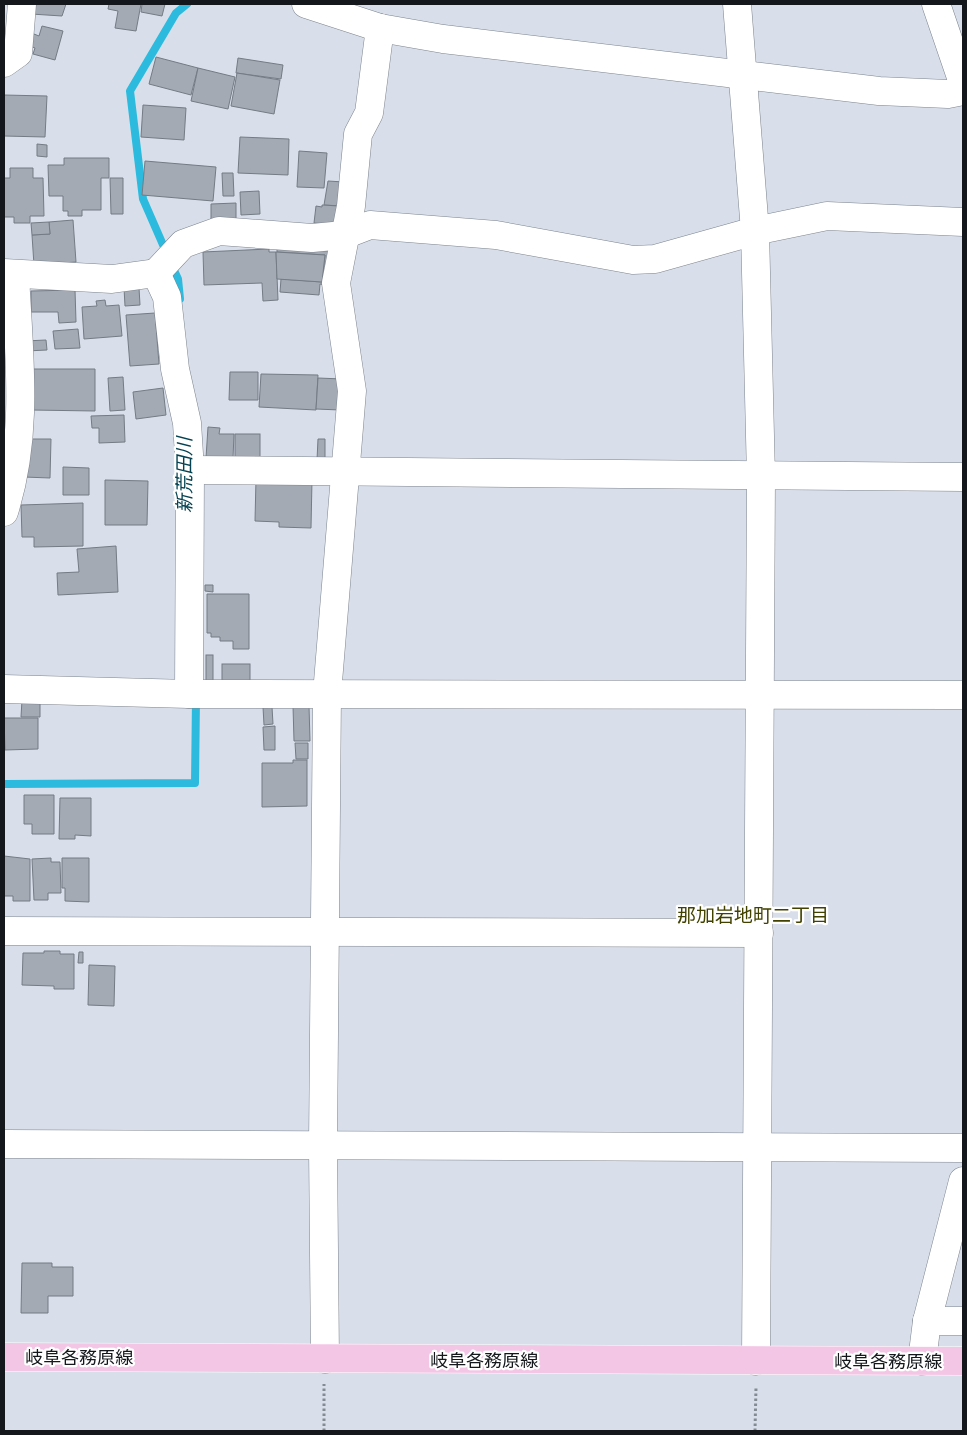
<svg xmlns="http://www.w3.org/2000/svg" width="967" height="1435" font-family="Quicksand,'Noto Sans JP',sans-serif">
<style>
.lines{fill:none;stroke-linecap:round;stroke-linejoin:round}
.stream{stroke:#2cbbde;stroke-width:8}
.building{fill:#a3aab4;stroke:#747b84}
.minor-casing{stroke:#7d848e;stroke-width:29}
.major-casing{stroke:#fff;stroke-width:29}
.path{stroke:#848a92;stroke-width:3;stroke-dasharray:2.5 2.5;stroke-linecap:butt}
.minor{stroke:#fff;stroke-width:28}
.major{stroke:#f4c6e6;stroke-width:28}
.labels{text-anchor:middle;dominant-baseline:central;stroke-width:4.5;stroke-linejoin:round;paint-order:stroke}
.street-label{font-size:18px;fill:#14171b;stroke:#fff}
.water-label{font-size:19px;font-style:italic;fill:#054251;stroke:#fff}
.neighbourhood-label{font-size:19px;fill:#424200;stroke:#fff}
</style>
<rect width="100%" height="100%" fill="#d8dfea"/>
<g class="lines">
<g class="stream">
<path d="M 167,254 L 143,199 L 130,91 L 176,13 L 187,4"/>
<path d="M 171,264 L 178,279 L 180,299"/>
<path d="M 4,784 L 195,783 L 196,698"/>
</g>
</g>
<g class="building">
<path d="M 32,4 L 66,4 L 62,16 L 31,14 Z"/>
<path d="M 109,4 L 141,4 L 136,31 L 115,28 L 118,11 L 108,9 Z"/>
<path d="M 142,4 L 165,4 L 162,16 L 141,12 Z"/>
<path d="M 42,26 L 63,31 L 55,60 L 33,54 L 35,48 L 30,46 L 34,34 L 39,36 Z"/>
<path d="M 156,57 L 198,68 L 191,95 L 149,84 Z"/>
<path d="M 238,58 L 283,65 L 281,79 L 236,73 Z"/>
<path d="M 198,68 L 235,77 L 228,109 L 191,101 Z"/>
<path d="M 237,73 L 280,80 L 274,114 L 231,106 Z"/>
<path d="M 4,95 L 47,96 L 45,137 L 4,136 Z"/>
<path d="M 143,105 L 186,108 L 184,140 L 141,137 Z"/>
<path d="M 240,137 L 289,139 L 288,175 L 238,173 Z"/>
<path d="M 37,144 L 47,145 L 47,157 L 37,156 Z"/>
<path d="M 299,151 L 327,153 L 324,188 L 297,187 Z"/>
<path d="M 64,158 L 109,158 L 109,178 L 101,178 L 101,210 L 82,210 L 82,216 L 68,216 L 68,211 L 63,211 L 63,196 L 49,196 L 48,165 L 64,165 Z"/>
<path d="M 145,161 L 216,167 L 213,201 L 142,195 Z"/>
<path d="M 10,168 L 33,168 L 33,178 L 43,178 L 44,216 L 30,216 L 30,223 L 14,223 L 14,217 L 4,217 L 4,178 L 10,178 Z"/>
<path d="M 222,173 L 233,173 L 234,196 L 223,196 Z"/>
<path d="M 110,178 L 123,178 L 123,214 L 111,214 Z"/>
<path d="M 328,181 L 344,182 L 342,206 L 324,205 Z"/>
<path d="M 259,191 L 260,214 L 241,215 L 240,192 Z"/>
<path d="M 236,203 L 236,220 L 211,221 L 211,204 Z"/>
<path d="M 322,205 L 339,206 L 337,225 L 314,223 L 316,206 L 322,207 Z"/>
<path d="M 73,220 L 76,262 L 34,265 L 32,235 L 50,234 L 49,222 Z"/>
<path d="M 49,222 L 50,234 L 32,235 L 31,223 Z"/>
<path d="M 277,247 L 329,251 L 326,285 L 320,284 L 319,295 L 280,292 L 281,279 L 322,282 L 325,255 L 277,252 Z"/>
<path d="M 269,249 L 269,252 L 276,252 L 278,300 L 263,301 L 262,283 L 204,285 L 203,252 Z"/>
<path d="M 276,252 L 325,255 L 322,282 L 277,279 Z"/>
<path d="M 124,288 L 139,288 L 140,305 L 125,306 Z"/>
<path d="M 75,290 L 76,322 L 59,323 L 58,312 L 31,312 L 31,291 Z"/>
<path d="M 105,300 L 106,306 L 119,305 L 122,336 L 84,339 L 82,307 L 97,306 L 96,301 Z"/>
<path d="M 155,313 L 159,364 L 130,366 L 126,315 Z"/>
<path d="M 78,329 L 80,348 L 55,349 L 53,331 Z"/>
<path d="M 46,340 L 47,350 L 26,351 L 25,341 Z"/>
<path d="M 32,369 L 95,369 L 95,411 L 31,410 Z"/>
<path d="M 230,372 L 258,372 L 258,400 L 229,400 Z"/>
<path d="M 261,374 L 318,375 L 316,410 L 259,407 Z"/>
<path d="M 123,377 L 125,410 L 110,411 L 108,378 Z"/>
<path d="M 318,378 L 342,379 L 340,410 L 316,409 Z"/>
<path d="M 163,388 L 166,415 L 136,419 L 133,392 Z"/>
<path d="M 124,415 L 125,442 L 99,443 L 99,428 L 92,428 L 91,416 Z"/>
<path d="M 208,427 L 220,428 L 219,434 L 234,434 L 233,458 L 206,458 Z"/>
<rect x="235" y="434" width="25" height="25"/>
<path d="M 28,439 L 51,439 L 50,478 L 24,477 Z"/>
<path d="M 318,439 L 325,439 L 325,461 L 317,460 Z"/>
<path d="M 63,467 L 89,468 L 89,495 L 63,495 Z"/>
<path d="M 256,479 L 312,480 L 311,528 L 279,527 L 279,522 L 255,521 Z"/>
<path d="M 105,480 L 148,481 L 147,525 L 105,525 Z"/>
<path d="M 83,503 L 83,546 L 34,547 L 34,537 L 22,537 L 21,505 Z"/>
<path d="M 116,546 L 118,592 L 58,595 L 57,573 L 79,572 L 77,549 Z"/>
<path d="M 205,585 L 213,585 L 213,592 L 205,591 Z"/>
<path d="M 207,594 L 249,594 L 249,649 L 233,649 L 233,641 L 220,641 L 220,637 L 211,637 L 211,633 L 207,633 Z"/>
<rect x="206" y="655" width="7" height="26"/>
<rect x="222" y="664" width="28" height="17"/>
<path d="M 22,700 L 40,700 L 40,717 L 21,717 Z"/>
<path d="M 293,706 L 309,706 L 310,741 L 294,741 Z"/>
<path d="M 263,707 L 272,707 L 273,724 L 264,725 Z"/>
<path d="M 4,718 L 38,718 L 38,749 L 5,750 Z"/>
<path d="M 275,726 L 275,750 L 264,750 L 263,727 Z"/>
<path d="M 295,743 L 308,743 L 308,759 L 296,759 Z"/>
<path d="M 293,760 L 307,760 L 307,806 L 262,807 L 262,763 L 293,763 Z"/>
<path d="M 24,795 L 54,795 L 54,834 L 32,834 L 32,824 L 24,824 Z"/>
<path d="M 60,798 L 91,798 L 91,836 L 75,835 L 75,839 L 59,839 Z"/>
<path d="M 4,856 L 30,859 L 30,901 L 13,901 L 13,896 L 4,896 Z"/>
<path d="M 51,858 L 51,862 L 60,862 L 61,893 L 48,893 L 48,900 L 34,900 L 32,859 Z"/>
<path d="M 62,858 L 89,858 L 89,902 L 65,901 L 65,888 L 62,888 Z"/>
<path d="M 44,951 L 60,951 L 60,954 L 74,954 L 74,989 L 54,989 L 54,986 L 22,985 L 23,953 L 44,953 Z"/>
<path d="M 79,952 L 83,952 L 83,963 L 78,963 Z"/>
<path d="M 89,965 L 115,966 L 114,1006 L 88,1005 Z"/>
<path d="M 22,1263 L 52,1263 L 52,1267 L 73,1267 L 73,1296 L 48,1296 L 48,1313 L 21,1313 Z"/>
</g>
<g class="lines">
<g class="minor-casing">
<g id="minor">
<path d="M 306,4 L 380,28 L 443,39 L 879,91 L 948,94 L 963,91"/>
<path d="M 737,4 L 755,231 L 761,477 L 756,1361"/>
<path d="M 936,4 L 963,83"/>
<path d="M 4,63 L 18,53 L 22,4"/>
<path d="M 4,273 L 112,279 L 156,273 L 167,297 L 175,369 L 187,423 L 190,470 L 189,694"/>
<path d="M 156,273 L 183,244 L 219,231 L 312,238 L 344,235 L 370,225 L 496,235 L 633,260 L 655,259 L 755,231 L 827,216 L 963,222"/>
<path d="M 190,470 L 963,477"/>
<path d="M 4,512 C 29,433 19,356 15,275"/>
<path d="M 4,689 L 189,694 L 963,695"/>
<path d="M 4,931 L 759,933"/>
<path d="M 4,1144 L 963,1148"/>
<path d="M 927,1321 L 963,1321"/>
<path d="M 325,1359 L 323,1146 L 327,694 L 352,391 L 336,283 L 351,206 L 358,134 L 369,113 L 380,28"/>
<path d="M 922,1361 L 927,1321 L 963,1181"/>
</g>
</g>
<g class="major-casing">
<path id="major" d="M 4,1357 L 963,1361"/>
</g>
<g class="path">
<path d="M 324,1431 L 324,1384"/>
<path d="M 755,1431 L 756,1387"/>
</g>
<use href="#minor" class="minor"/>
<use href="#major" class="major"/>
</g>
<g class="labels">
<g class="street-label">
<text x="79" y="1357">岐阜各務原線</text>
<text x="484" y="1360">岐阜各務原線</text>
<text x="888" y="1361">岐阜各務原線</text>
</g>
<g class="water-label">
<text transform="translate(184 475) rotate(-90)">新荒田川</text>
</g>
<g class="neighbourhood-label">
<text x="753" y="915">那加岩地町二丁目</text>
</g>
</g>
<rect width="967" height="1435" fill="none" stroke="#14171b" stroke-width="10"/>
</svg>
